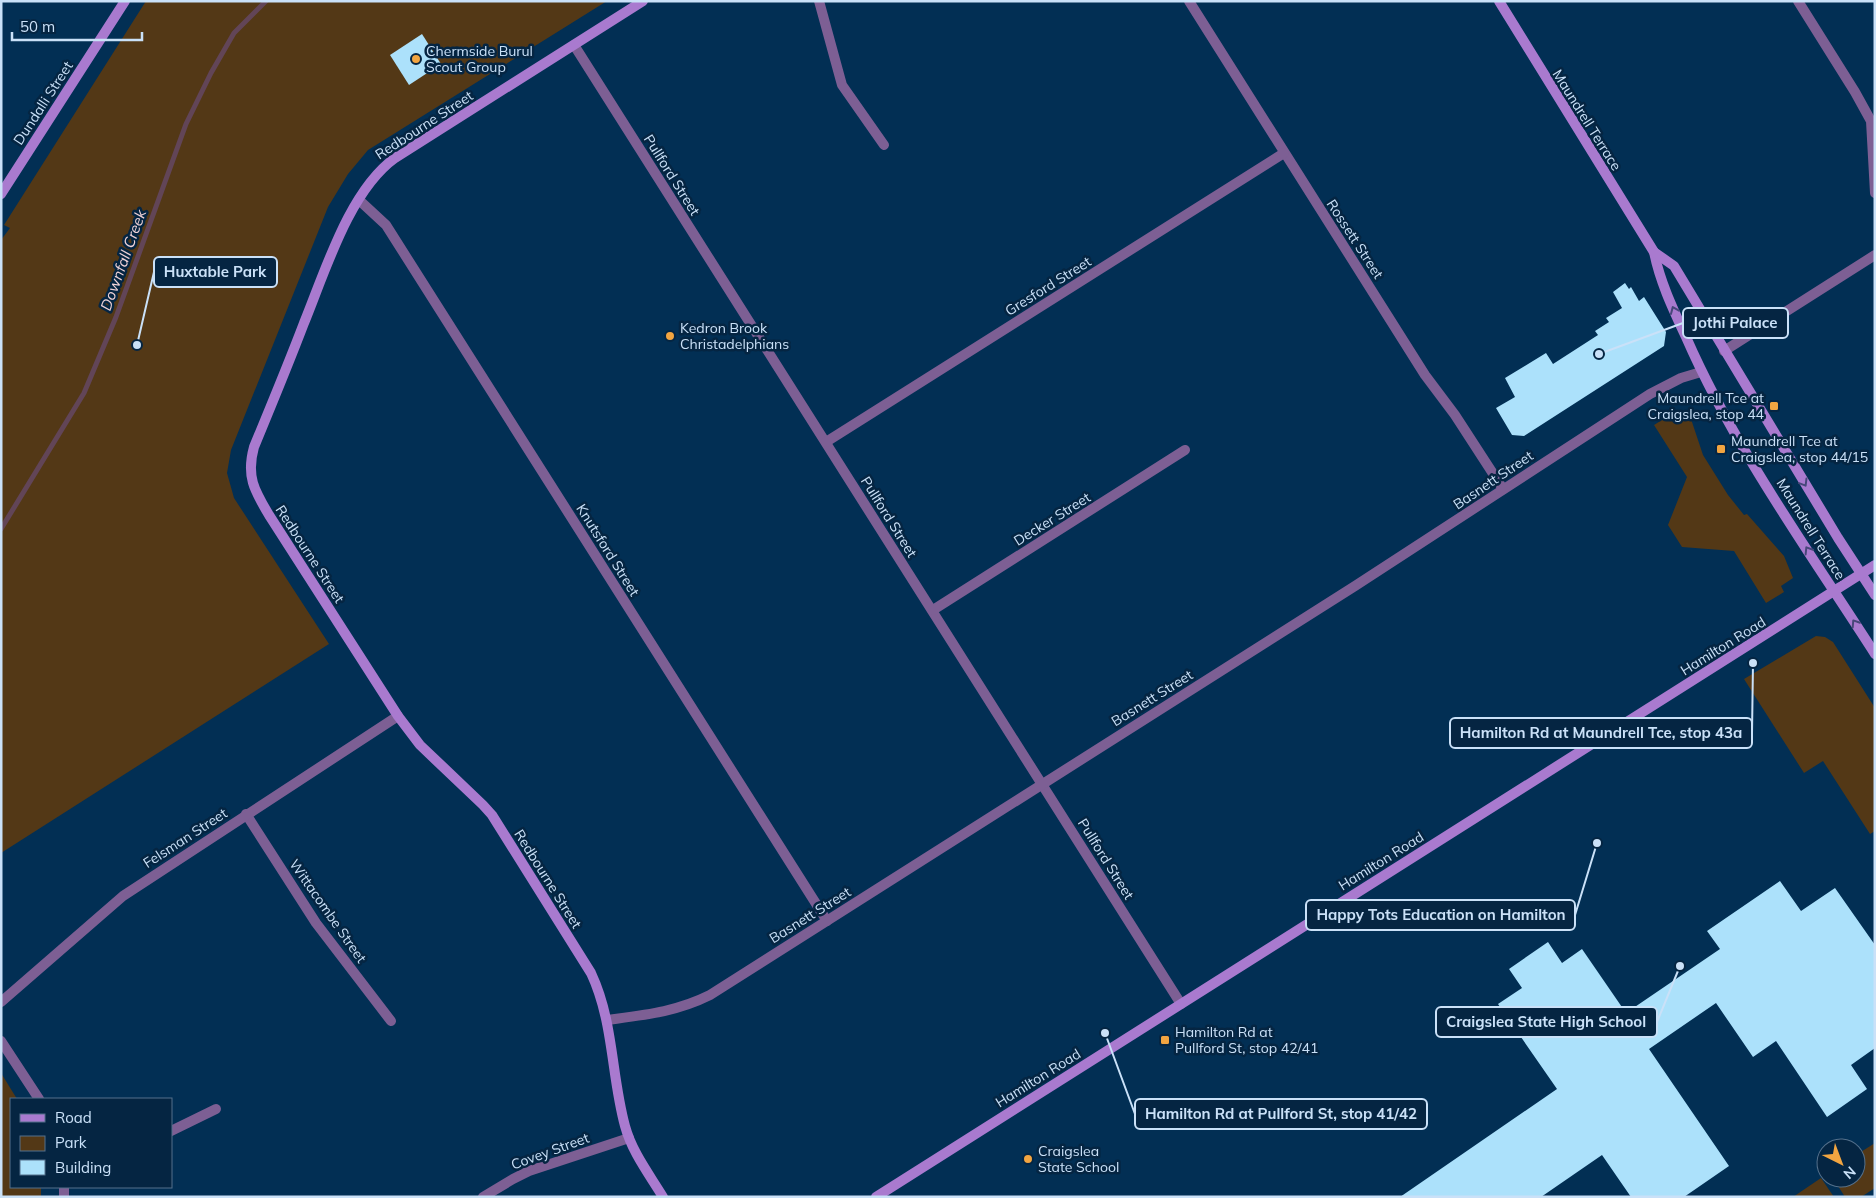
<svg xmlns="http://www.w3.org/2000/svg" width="1876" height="1198" font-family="Mulish,sans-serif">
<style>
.green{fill:#533816}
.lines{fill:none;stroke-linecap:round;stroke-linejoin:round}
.stream{stroke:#624557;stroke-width:5}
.building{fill:#ace1fb}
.street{stroke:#7d5f94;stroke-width:10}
.secondary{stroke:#a97acf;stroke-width:10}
.oneway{stroke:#47477a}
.poi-dot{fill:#f2a541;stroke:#052542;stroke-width:2}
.labels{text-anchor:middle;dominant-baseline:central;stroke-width:5;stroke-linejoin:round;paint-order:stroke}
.poi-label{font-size:14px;fill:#cae1f8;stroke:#052542;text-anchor:start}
.street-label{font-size:14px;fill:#cae1f8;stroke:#052542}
.water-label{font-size:15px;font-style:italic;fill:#f1d4d8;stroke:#052542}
.leader{fill:none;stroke:#cae1f8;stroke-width:2}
.callout-dot{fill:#cae1f8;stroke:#052542;stroke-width:2}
.callout{fill:#052542;stroke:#cae1f8;stroke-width:2}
.callout-label{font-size:15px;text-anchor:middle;font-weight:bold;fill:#cae1f8}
</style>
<rect width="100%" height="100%" fill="#022f54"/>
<g class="green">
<path d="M 146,1 L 607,1 L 368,150 L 348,174 L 328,207 L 231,450 L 227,473 L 234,498 L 329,644 L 1,853 L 1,240 L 10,228 L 4,225 Z"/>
<path d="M 1679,412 L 1685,414 L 1691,419 L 1703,455 L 1728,495 L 1744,515 L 1747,514 L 1784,556 L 1793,578 L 1781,586 L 1784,592 L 1766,603 L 1734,551 L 1682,547 L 1668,525 L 1687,477 L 1654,425 L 1670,415 Z"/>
<path d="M 1816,636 L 1825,637 L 1833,642 L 1875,708 L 1875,831 L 1870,834 L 1823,761 L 1804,773 L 1744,679 Z"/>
<path d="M 1,1073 L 17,1099 L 11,1099 L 11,1187 L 41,1187 L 41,1197 L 1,1197 Z"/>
<path d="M 1875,1143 L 1875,1188 L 1861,1197 L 1845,1197 L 1833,1178 L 1856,1178 L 1856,1155 Z"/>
<path d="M 1821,1178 L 1834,1197 L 1793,1197 Z"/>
</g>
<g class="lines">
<path class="stream" d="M 1,529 L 84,393 L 116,317 L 186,124 L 211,73 L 234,33 L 266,1"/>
</g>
<g class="building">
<path d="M 422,34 L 441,64 L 409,85 L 390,55 Z"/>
<path d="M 1625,283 L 1629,289 L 1631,287 L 1639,301 L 1644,297 L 1666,332 L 1664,346 L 1524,436 L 1512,435 L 1496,408 L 1515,397 L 1505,378 L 1546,353 L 1553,364 L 1598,335 L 1595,331 L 1609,322 L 1606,318 L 1622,308 L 1613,292 Z"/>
<path d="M 1780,881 L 1801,911 L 1835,888 L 1875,945 L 1875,1048 L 1851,1065 L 1867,1089 L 1827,1117 L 1776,1041 L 1753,1057 L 1716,1003 L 1649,1049 L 1729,1166 L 1684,1197 L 1631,1197 L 1602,1155 L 1541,1197 L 1400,1197 L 1557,1089 L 1498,1004 L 1522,988 L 1509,969 L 1548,942 L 1562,963 L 1582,949 L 1626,1013 L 1720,949 L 1707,931 Z"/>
</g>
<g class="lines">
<g class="street">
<path d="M 819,1 L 842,85 L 884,145"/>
<path d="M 1189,1 L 1425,375 L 1455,415 L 1503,489"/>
<path d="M 1798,1 L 1855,92 L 1871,121 L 1875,193"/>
<path d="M 574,45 L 1181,1004"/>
<path d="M 359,200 L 386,225 L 827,921"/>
<path d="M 1724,351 L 1875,255"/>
<path d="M 826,442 L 1284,153"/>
<path d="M 933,610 L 1185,450"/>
<path d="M 246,814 L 316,923 L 391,1021"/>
<path d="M 1,1002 L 123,896 L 398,716"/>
<path d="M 607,1020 C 644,1015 676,1012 710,995 L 1355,586 L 1650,394 L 1681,378 L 1701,372"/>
<path d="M 1,1041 L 39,1099"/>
<path d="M 171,1131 L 216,1109"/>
<path d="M 64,1197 L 64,1187"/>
<path d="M 483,1197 L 513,1179 L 529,1171 L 629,1138"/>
</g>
<g class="secondary">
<path d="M 643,1 L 395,158 C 349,191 325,272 304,323 C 288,365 271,406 254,447 C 246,476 254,490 269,515 L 398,716 L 420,745 L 483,805 L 492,815 L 591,973 C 614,1022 611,1075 625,1126 C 632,1152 649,1174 663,1197"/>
<path d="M 1499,1 L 1654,252 C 1660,282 1673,309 1686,337 C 1735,449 1809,551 1875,654"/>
<path d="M 1,194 L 125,1"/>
<path d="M 1654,252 L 1674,266 L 1838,538 L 1875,595"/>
<path d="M 876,1197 L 1875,565"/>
</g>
</g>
<defs><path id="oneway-chevron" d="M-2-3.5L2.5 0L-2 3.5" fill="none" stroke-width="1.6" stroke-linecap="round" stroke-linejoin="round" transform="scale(1.25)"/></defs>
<g class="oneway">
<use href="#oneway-chevron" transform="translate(1674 310) rotate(-113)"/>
<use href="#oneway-chevron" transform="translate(1804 483) rotate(59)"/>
<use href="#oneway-chevron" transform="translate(1808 550) rotate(-122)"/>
<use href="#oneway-chevron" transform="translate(1855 623) rotate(-123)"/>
</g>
<g class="poi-dot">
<circle cx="416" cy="59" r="5"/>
<circle cx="670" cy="336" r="5"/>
<rect x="1769" y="401" width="10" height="10" rx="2.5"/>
<rect x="1716" y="444" width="10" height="10" rx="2.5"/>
<rect x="1160" y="1035" width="10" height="10" rx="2.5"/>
<circle cx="1028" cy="1159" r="5"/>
</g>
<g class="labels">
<g class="poi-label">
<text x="426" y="51">Chermside Burul<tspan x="426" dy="16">Scout Group</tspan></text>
<text x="680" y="328">Kedron Brook<tspan x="680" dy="16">Christadelphians</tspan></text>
<text x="1764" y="398" text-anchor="end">Maundrell Tce at<tspan x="1764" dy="16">Craigslea, stop 44</tspan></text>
<text x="1731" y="441">Maundrell Tce at<tspan x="1731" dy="16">Craigslea, stop 44/15</tspan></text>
<text x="1175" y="1032">Hamilton Rd at<tspan x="1175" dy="16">Pullford St, stop 42/41</tspan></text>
<text x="1038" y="1151">Craigslea<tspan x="1038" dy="16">State School</tspan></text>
</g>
<g class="street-label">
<text transform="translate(43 103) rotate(-57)">Dundalli Street</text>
<text transform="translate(1587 120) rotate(58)">Maundrell Terrace</text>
<text transform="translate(424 125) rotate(-33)">Redbourne Street</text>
<text transform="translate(672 175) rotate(58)">Pullford Street</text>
<text transform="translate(1355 239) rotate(57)">Rossett Street</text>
<text transform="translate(1048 286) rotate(-32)">Gresford Street</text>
<text transform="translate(1493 480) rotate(-34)">Basnett Street</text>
<text transform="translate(889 517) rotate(58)">Pullford Street</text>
<text transform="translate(1052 519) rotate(-32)">Decker Street</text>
<text transform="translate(1811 529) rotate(58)">Maundrell Terrace</text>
<text transform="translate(608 550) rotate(58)">Knutsford Street</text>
<text transform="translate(310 554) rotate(57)">Redbourne Street</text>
<text transform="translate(1723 646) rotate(-32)">Hamilton Road</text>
<text transform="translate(1152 698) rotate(-32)">Basnett Street</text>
<text transform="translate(185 838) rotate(-33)">Felsman Street</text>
<text transform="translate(1106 859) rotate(58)">Pullford Street</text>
<text transform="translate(1381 861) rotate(-32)">Hamilton Road</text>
<text transform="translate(548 879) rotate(58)">Redbourne Street</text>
<text transform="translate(328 911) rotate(55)">Wittacombe Street</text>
<text transform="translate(810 915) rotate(-32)">Basnett Street</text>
<text transform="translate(1038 1078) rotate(-32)">Hamilton Road</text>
<text transform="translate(550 1151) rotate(-20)">Covey Street</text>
</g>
<g class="water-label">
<text transform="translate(123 260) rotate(-70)">Downfall Creek</text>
</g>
</g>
<path class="leader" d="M137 345L154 272M1599 354L1683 323M1753 663L1752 733M1597 843L1575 915M1680 966L1657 1022M1105 1033L1135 1114"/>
<g class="callout-dot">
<circle cx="137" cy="345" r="5"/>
<circle cx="1599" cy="354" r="5"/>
<circle cx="1753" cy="663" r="5"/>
<circle cx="1597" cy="843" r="5"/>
<circle cx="1680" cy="966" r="5"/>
<circle cx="1105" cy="1033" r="5"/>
</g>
<g class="callout">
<rect x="154" y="257" width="123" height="30" rx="5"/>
<rect x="1683" y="308" width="105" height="30" rx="5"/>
<rect x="1450" y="718" width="302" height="30" rx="5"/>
<rect x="1306" y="900" width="269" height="30" rx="5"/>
<rect x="1436" y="1007" width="221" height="30" rx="5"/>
<rect x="1135" y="1099" width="292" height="30" rx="5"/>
</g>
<g class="callout-label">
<text x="215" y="277">Huxtable Park</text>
<text x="1735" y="328">Jothi Palace</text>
<text x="1601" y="738">Hamilton Rd at Maundrell Tce, stop 43a</text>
<text x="1441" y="920">Happy Tots Education on Hamilton</text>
<text x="1546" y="1027">Craigslea State High School</text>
<text x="1281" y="1119">Hamilton Rd at Pullford St, stop 41/42</text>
</g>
<rect width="1876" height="1198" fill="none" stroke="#cae1f8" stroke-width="5"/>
<rect x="10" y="1098" width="162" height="90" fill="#052542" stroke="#54708b"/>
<rect x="20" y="1114" width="25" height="8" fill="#a97acf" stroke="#54708b"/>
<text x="55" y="1123" font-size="15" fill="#cae1f8">Road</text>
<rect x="20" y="1136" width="25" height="15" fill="#533816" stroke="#54708b"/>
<text x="55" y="1148" font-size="15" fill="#cae1f8">Park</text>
<rect x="20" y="1160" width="25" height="15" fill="#ace1fb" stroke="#54708b"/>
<text x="55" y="1173" font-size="15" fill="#cae1f8">Building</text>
<g transform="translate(1841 1163) rotate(138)"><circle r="24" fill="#052542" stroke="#54708b"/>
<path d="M0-4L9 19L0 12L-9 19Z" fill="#f2a541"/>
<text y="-8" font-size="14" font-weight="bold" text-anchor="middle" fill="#cae1f8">N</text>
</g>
<path d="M12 32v8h130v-8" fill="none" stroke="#cae1f8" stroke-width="2.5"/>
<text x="20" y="32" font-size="15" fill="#cae1f8" stroke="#052542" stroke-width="4" paint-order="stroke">50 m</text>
</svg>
